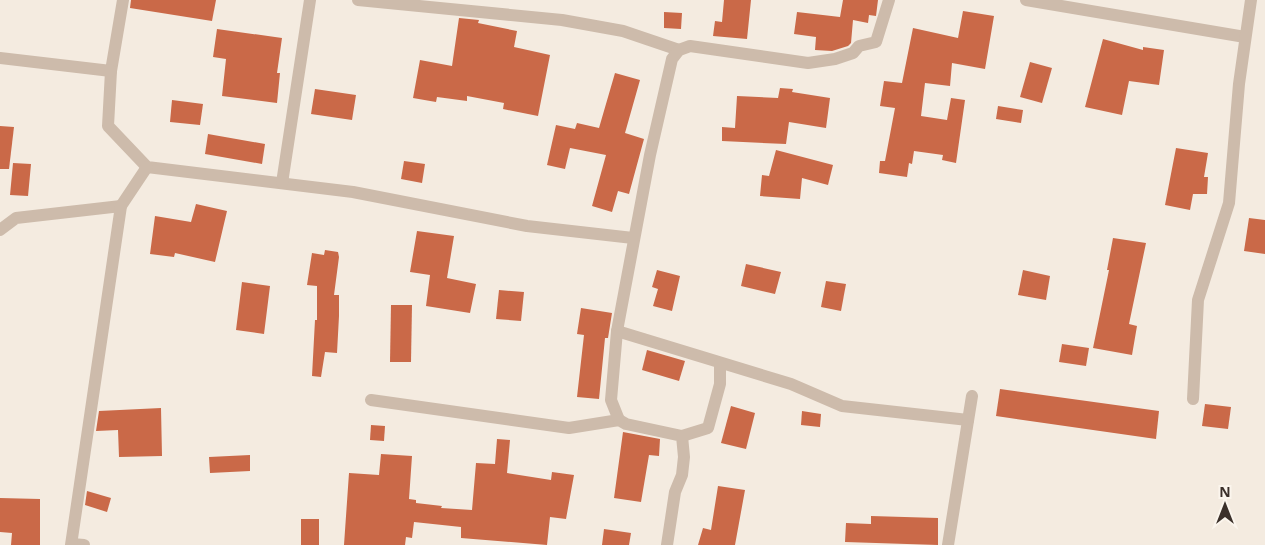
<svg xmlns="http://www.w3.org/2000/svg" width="1265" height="545" font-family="'Noto Sans',sans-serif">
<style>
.building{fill:#ca6948}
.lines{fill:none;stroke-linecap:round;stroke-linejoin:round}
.street{stroke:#cdbbab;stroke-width:12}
</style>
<rect width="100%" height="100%" fill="#f4ebe0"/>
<g class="building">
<path d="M 131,0 L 216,0 L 212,21 L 130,8 Z"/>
<path d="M 724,0 L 751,0 L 747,39 L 713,36 L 715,21 L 722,22 Z"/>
<path d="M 843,0 L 878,0 L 876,16 L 869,15 L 868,23 L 853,20 L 851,43 L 848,46 L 832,51 L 815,50 L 816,37 L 794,34 L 797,12 L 840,17 Z"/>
<path d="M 963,11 L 994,16 L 985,69 L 952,63 L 950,86 L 925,83 L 921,116 L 947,120 L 951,98 L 965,100 L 956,163 L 942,160 L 943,155 L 914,151 L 912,164 L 909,163 L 907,177 L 879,173 L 880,161 L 885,161 L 895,108 L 880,106 L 884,81 L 902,83 L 913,28 L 958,38 Z"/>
<path d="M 664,12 L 682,13 L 681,29 L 664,28 Z"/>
<path d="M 459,18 L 479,20 L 478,23 L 517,31 L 514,47 L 550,55 L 538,116 L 503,109 L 504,103 L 467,96 L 467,101 L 437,97 L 436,102 L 413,98 L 420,60 L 452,66 Z"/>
<path d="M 217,29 L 282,38 L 277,73 L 280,73 L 277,103 L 222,96 L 226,59 L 213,57 Z"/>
<path d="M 1103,39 L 1143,50 L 1143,47 L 1164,50 L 1159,85 L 1129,81 L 1122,115 L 1085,107 Z"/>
<path d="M 1030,62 L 1052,68 L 1042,103 L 1020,97 Z"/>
<path d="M 615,73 L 640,80 L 625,133 L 644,139 L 629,194 L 618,191 L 612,212 L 592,206 L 606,155 L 570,148 L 565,169 L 547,165 L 556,125 L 575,129 L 577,123 L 599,128 Z"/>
<path d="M 780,88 L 793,89 L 792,92 L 830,98 L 826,128 L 789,122 L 786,144 L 722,141 L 722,127 L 735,128 L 737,96 L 778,98 Z"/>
<path d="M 315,89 L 356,95 L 352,120 L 311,114 Z"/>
<path d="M 172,100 L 203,104 L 200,125 L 170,122 Z"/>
<path d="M 998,106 L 1023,110 L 1021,123 L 996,119 Z"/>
<path d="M 0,126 L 14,127 L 9,169 L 0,169 Z"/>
<path d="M 208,134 L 265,144 L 262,164 L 205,154 Z"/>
<path d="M 1176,148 L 1208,153 L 1204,177 L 1208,177 L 1207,194 L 1193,194 L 1190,210 L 1165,205 Z"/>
<path d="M 776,150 L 833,165 L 828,185 L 802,178 L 800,199 L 760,196 L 762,175 L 769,176 Z"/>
<path d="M 404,161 L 425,164 L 422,183 L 401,179 Z"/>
<path d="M 13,163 L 31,164 L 28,196 L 10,195 Z"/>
<path d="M 196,204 L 227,211 L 215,262 L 175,253 L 174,257 L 150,254 L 155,216 L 191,222 Z"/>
<path d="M 1249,218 L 1265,220 L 1265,254 L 1244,251 Z"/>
<path d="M 417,231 L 454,236 L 447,278 L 476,284 L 470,313 L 426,306 L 430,275 L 410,272 Z"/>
<path d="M 1113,238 L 1146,243 L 1129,324 L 1137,326 L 1132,355 L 1093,348 L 1109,270 L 1107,270 Z"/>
<path d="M 325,250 L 338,252 L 339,257 L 334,295 L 339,295 L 339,316 L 337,353 L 325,352 L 321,377 L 312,376 L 315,320 L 317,320 L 317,286 L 307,285 L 312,253 L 324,255 Z"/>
<path d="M 746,264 L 781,272 L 775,294 L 741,286 Z"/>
<path d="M 657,270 L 680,276 L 672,311 L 653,306 L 658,289 L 652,287 Z"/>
<path d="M 1023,270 L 1050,276 L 1046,300 L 1018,295 Z"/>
<path d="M 826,281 L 846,284 L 841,311 L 821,307 Z"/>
<path d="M 242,282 L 270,286 L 264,334 L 236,330 Z"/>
<path d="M 499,290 L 524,292 L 521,321 L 496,319 Z"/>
<path d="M 391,305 L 412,305 L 411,362 L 390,362 Z"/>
<path d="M 581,308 L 612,313 L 608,338 L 605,338 L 599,399 L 577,397 L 584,335 L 577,334 Z"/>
<path d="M 1062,344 L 1089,348 L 1086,366 L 1059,362 Z"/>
<path d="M 647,350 L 685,361 L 679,381 L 642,370 Z"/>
<path d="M 1000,389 L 1159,411 L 1156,439 L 996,416 Z"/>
<path d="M 1205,404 L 1231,407 L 1228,429 L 1202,426 Z"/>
<path d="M 731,406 L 755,413 L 746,449 L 721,443 Z"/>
<path d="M 161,408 L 162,456 L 119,457 L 118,430 L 96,431 L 99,411 Z"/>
<path d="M 802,411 L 821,414 L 820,427 L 801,425 Z"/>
<path d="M 371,425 L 385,426 L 384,441 L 370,440 Z"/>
<path d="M 623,432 L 660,439 L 659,456 L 649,455 L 641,502 L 614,498 Z"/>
<path d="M 497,439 L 510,440 L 507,473 L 551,480 L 552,472 L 574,475 L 566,519 L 550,517 L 547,545 L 461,538 L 461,527 L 414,522 L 412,538 L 406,537 L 405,545 L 344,545 L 349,473 L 379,475 L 381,454 L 412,456 L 409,499 L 416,500 L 416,503 L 442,506 L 441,508 L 472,510 L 476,463 L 495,464 Z"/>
<path d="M 250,455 L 250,471 L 210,473 L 209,457 Z"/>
<path d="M 718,486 L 745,490 L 735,545 L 698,545 L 703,528 L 711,530 Z"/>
<path d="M 87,491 L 111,498 L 107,512 L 85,505 Z"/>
<path d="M 0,498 L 40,499 L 40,545 L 11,545 L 12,533 L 0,532 Z"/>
<path d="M 871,516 L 938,518 L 938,545 L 845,542 L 846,523 L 871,524 Z"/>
<rect x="301" y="519" width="18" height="26"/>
<path d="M 604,529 L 631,533 L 629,545 L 602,545 Z"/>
</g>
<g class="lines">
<g class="street">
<path d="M 123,0 L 111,71 L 108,126 L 147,167 L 353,192 L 527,226 L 633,238"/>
<path d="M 358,0 L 562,20 L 623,31 L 679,50"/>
<path d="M 1026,0 L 1245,37"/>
<path d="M 0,58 L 111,71"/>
<path d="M 282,183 L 310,0"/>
<path d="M 0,230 L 16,218 L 121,206"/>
<path d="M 617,331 L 791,384 L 842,406 L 968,420"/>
<path d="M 1193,399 L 1198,300 L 1229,203 L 1239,84 L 1251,0"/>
<path d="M 371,400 L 569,428 L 619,420 L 626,424 L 682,436 L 684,457 L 682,475 L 675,492 L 667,545"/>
<path d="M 619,420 L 611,400 L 617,331 L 650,155 L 672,59 L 679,50 L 690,46 L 808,63 L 835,59 L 853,53 L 859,46 L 876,42 L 889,0"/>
<path d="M 682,436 L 708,428 L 720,384 L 720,363"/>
<path d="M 72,544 L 84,545"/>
<path d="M 71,545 L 121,206 L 147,167"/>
<path d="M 948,545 L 972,396"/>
</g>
</g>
<g transform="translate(1225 505)" stroke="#fbf5ed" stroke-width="4" paint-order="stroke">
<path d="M0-4L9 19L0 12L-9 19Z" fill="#3b302a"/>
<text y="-8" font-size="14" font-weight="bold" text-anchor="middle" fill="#3b302a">N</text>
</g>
</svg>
